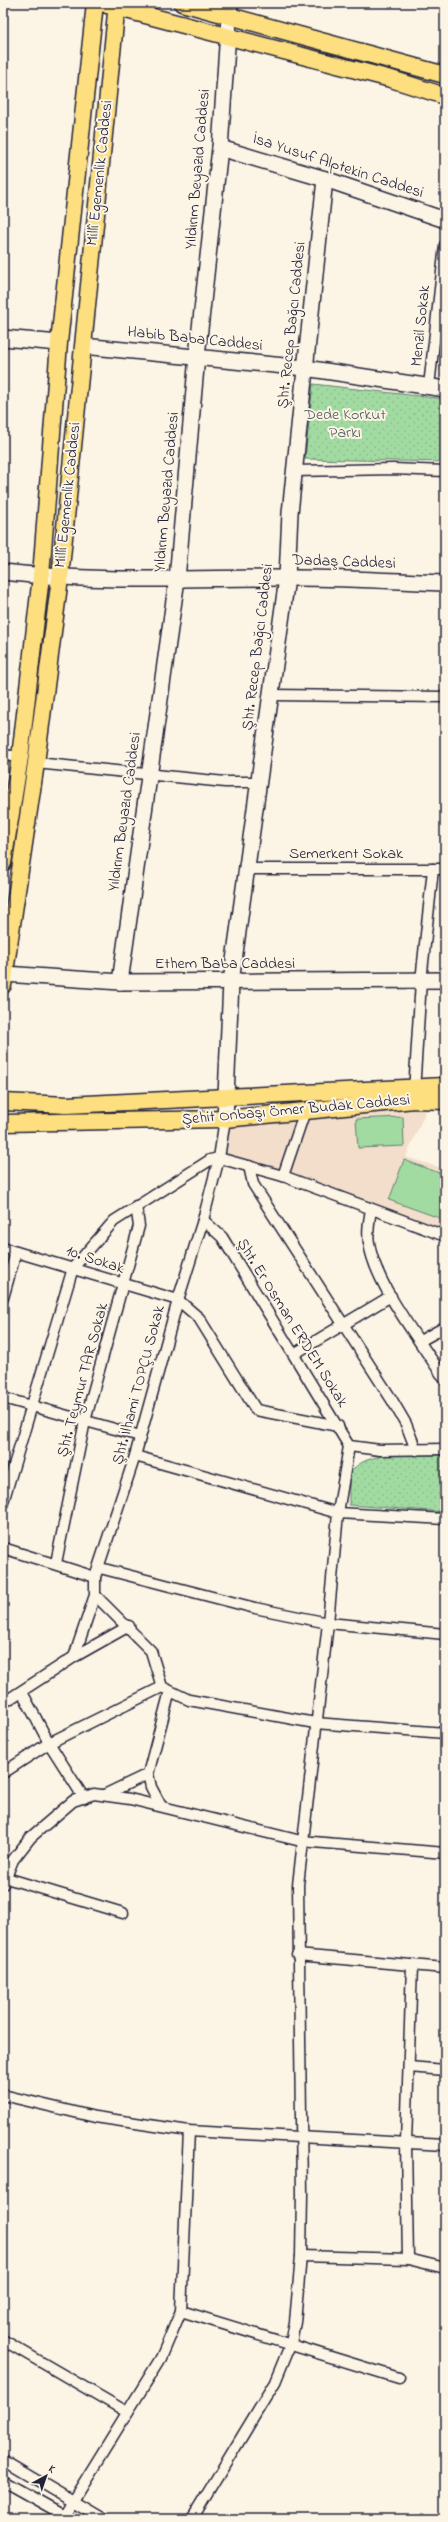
<svg xmlns="http://www.w3.org/2000/svg" width="448" height="2522" font-family="'Indie Flower',sans-serif">
<style>
.built{fill:#f2decb}
.grass{fill:#a2dba1;stroke:#627e6e}
.park{fill:url(#park-dots);stroke:#627e6e}
.lines{fill:none;stroke-linecap:round;stroke-linejoin:round}
.street-casing{stroke:#22223b;stroke-width:13}
.secondary-casing{stroke:#22223b;stroke-width:18}
.primary-casing{stroke:#22223b;stroke-width:19}
.street{stroke:#fcf5e5;stroke-width:10}
.secondary{stroke:#fcf5e5;stroke-width:15}
.primary{stroke:#fddf80;stroke-width:16}
.labels{text-anchor:middle;dominant-baseline:central;stroke-width:4;stroke-linejoin:round;paint-order:stroke}
.street-label{font-size:16px;fill:#22223b;stroke:#fcf5e5}
.park-label{font-size:16px;fill:#485a5a;stroke:#fcf5e5}
</style>
<defs>
<pattern id="park-dots" width="8" height="8" patternUnits="userSpaceOnUse"><rect width="8" height="8" fill="#a2dba1"/><path d="M2 2h.1M6 6h.1" fill="none" stroke="#8bbc8c" stroke-width="1.8" stroke-linecap="round"/></pattern>
</defs>
<rect width="100%" height="100%" fill="#fcf5e5"/>
<filter id="ink" filterUnits="userSpaceOnUse"><feTurbulence type="fractalNoise" baseFrequency=".025" numOctaves="2"/><feDisplacementMap in="SourceGraphic" scale="8" xChannelSelector="R" yChannelSelector="G"/><feConvolveMatrix kernelMatrix="1 2 1 2 8 2 1 2 1" color-interpolation-filters="sRGB"/></filter>
<g filter="url(#ink)">
<g class="built">
<path d="M 445,315 L 445,371 L 439,370 Z"/>
<path d="M 430,1101 L 406,1157 L 445,1169 L 445,1236 L 219,1158 L 225,1119 Z"/>
</g>
<g class="grass">
<path d="M 403,1117 L 404,1146 L 358,1148 L 356,1119 Z"/>
<path d="M 404,1160 L 445,1175 L 445,1220 L 389,1200 Z"/>
</g>
<g class="park">
<path d="M 313,384 L 445,399 L 445,462 L 305,459 Z"/>
<path d="M 445,1455 L 445,1512 L 349,1505 L 349,1475 C 364,1447 418,1456 445,1455 Z"/>
</g>
<g class="lines">
<g class="street-casing">
<g id="street">
<path d="M 429,386 L 445,245"/>
<path d="M 294,471 L 393,469 L 445,471"/>
<path d="M 272,695 L 445,697"/>
<path d="M 3,755 L 20,757"/>
<path d="M 36,763 L 225,782 L 258,782"/>
<path d="M 248,869 L 445,869"/>
<path d="M 414,1092 L 421,981 L 433,869"/>
<path d="M 249,1166 L 253,1184 L 392,1400 L 406,1424 L 416,1450"/>
<path d="M 283,1176 L 305,1111"/>
<path d="M 371,1210 C 369,1221 367,1232 369,1243 C 375,1285 422,1343 445,1380"/>
<path d="M 203,1220 L 222,1237 L 349,1446"/>
<path d="M 3,1248 L 178,1300 L 199,1318 L 256,1410 L 338,1426"/>
<path d="M 3,1298 L 16,1252"/>
<path d="M 420,1341 L 445,1327"/>
<path d="M 294,1354 L 391,1296"/>
<path d="M 3,1398 L 140,1436"/>
<path d="M 349,1446 L 380,1450 L 445,1449"/>
<path d="M 135,1456 L 338,1513 L 445,1519"/>
<path d="M 3,1502 L 73,1268 L 114,1221 L 210,1160 L 219,1158 L 283,1176 L 445,1236"/>
<path d="M 3,1548 L 95,1577"/>
<path d="M 56,1563 L 85,1421 L 139,1226 L 136,1206"/>
<path d="M 100,1568 L 255,1608 L 328,1623 L 445,1634"/>
<path d="M 95,1595 L 151,1651 L 162,1687 L 189,1700 L 315,1723 L 445,1733"/>
<path d="M 74,1657 L 95,1595 L 95,1577 L 135,1456 L 178,1300 L 203,1220 L 219,1158 L 225,1119"/>
<path d="M 22,1692 L 49,1743 L 84,1798"/>
<path d="M 3,1703 L 74,1657 L 129,1626"/>
<path d="M 3,1773 L 49,1743 L 162,1687"/>
<path d="M 148,1774 L 170,1691"/>
<path d="M 104,1795 L 148,1774 L 151,1787 L 161,1806"/>
<path d="M 3,1877 L 123,1913"/>
<path d="M 3,1884 L 13,1860 L 31,1837 L 73,1801 L 94,1794 L 130,1799 L 301,1841 L 445,1853"/>
<path d="M 297,1955 L 445,1968"/>
<path d="M 409,2067 L 445,2070"/>
<path d="M 3,2095 L 95,2117 L 189,2131 L 445,2145"/>
<path d="M 301,2256 L 408,2259 L 445,2268"/>
<path d="M 408,2259 L 406,2143 L 412,1965"/>
<path d="M 181,2311 L 399,2378"/>
<path d="M 3,2340 L 127,2412"/>
<path d="M 3,2460 L 103,2519"/>
<path d="M 3,2481 L 71,2519"/>
<path d="M 64,2515 L 161,2358 L 181,2311 L 189,2131"/>
<path d="M 192,2519 L 275,2382 L 291,2343 L 295,2322 L 301,2256 L 302,2194 L 298,1885 L 328,1623 L 338,1513 L 349,1446"/>
</g>
</g>
<g class="secondary-casing">
<g id="secondary">
<path d="M 220,148 L 325,179 L 445,220"/>
<path d="M 3,338 L 59,343"/>
<path d="M 83,346 L 305,368 L 445,389"/>
<path d="M 3,572 C 97,583 190,578 284,578 C 338,577 392,581 445,583"/>
<path d="M 5,974 L 120,982 L 445,980"/>
<path d="M 120,982 L 177,579 L 197,356 L 220,148 L 230,3"/>
<path d="M 225,1119 L 231,982 L 287,578 L 290,513 L 325,179"/>
</g>
</g>
<g class="primary-casing">
<g id="primary">
<path d="M 182,3 L 445,75"/>
<path d="M 107,5 L 391,79 L 445,96"/>
<path d="M 3,863 L 20,757 L 41,576 L 59,343 L 95,3"/>
<path d="M 3,985 L 36,763 L 60,578 L 117,3"/>
<path d="M 3,1102 L 67,1105 L 445,1086"/>
<path d="M 3,1123 L 225,1119 L 414,1100 L 445,1101"/>
</g>
</g>
<use href="#street" class="street"/>
<use href="#secondary" class="secondary"/>
<use href="#primary" class="primary"/>
</g>
</g>
<g class="labels">
<g class="street-label">
<text transform="translate(338 166) rotate(18)">İsa Yusuf Alptekin Caddesi</text>
<text transform="translate(198 169) rotate(-85)">Yıldırım Beyazıd Caddesi</text>
<text transform="translate(100 173) rotate(-84)">Millî Egemenlik Caddesi</text>
<text transform="translate(292 325) rotate(-84)">Şht. Recep Bağcı Caddesi</text>
<text transform="translate(421 326) rotate(-84)">Menzil Sokak</text>
<text transform="translate(195 339) rotate(6)">Habib Baba Caddesi</text>
<text transform="translate(167 492) rotate(-85)">Yıldırım Beyazıd Caddesi</text>
<text transform="translate(68 495) rotate(-84)">Millî Egemenlik Caddesi</text>
<text transform="translate(344 562) rotate(2)">Dadaş Caddesi</text>
<text transform="translate(258 647) rotate(-83)">Şht. Recep Bağcı Caddesi</text>
<text transform="translate(125 812) rotate(-82)">Yıldırım Beyazıd Caddesi</text>
<text x="346" y="854">Semerkent Sokak</text>
<text x="225" y="964">Ethem Baba Caddesi</text>
<text transform="translate(296 1110) rotate(-5)">Şehit Onbaşı Ömer Budak Caddesi</text>
<text transform="translate(95 1260) rotate(18)">10. Sokak</text>
<text transform="translate(292 1323) rotate(58)">Şht. Er Osman ERDEM Sokak</text>
<text transform="translate(83 1380) rotate(-75)">Şht. Teymur TAR Sokak</text>
<text transform="translate(139 1385) rotate(-75)">Şht. İlhami TOPÇU Sokak</text>
</g>
<g class="park-label">
<text x="345" y="415">Dede Korkut<tspan x="345" dy="18">Parkı</tspan></text>
</g>
</g>
<rect width="448" height="2522" fill="none" stroke="#fcf5e5" stroke-width="16"/>
<rect x="8" y="8" width="432" height="2506" fill="none" stroke="#22223b" stroke-width="1.5" filter="url(#ink)"/>
<g transform="translate(46 2476) rotate(40)" stroke="#fcf5e5" stroke-width="3" paint-order="stroke">
<path d="M0-3L7 15L0 10L-7 15Z" fill="#22223b"/>
<text y="-6" font-size="11" font-weight="bold" text-anchor="middle" fill="#22223b">K</text>
</g>
</svg>
